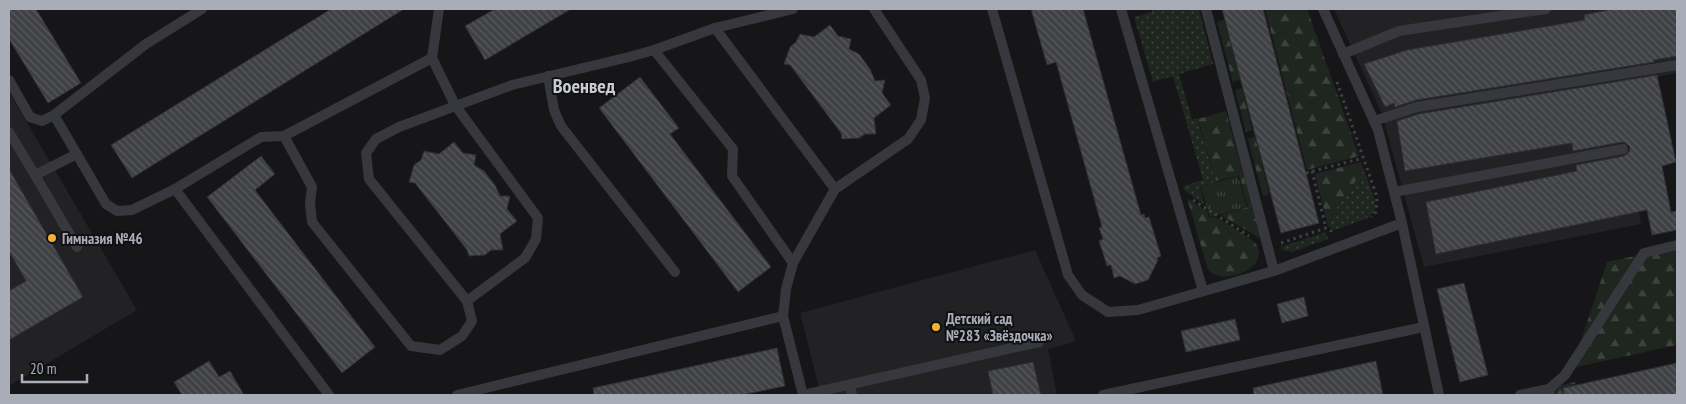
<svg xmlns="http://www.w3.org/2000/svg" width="1686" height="404" font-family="'PT Sans Narrow',sans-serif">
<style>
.built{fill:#222225}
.grass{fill:url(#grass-dots)}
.forest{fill:url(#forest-firs)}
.park{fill:url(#park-tufts)}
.building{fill:url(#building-back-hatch);stroke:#303034}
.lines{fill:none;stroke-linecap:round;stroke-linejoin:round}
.path{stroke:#3d3f44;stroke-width:3;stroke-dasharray:2.5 4;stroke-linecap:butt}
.lane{stroke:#37383d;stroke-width:10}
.poi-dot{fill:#f2b134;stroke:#111113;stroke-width:2}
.labels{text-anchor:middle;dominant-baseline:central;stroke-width:4;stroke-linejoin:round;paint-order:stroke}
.poi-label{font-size:15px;font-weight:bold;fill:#a8adb8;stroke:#111113;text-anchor:start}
.district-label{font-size:20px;font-weight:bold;fill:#c9ccd4;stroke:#111113}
</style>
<defs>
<pattern id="grass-dots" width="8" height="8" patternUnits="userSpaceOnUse" patternTransform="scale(1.25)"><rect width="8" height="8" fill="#1e261f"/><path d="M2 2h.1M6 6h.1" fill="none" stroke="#3c433d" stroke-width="1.8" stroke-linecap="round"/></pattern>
<pattern id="forest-firs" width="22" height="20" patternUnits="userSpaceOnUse" patternTransform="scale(1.25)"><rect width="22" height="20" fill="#1e261f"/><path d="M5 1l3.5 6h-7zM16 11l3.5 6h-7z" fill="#3c433d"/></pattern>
<pattern id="park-tufts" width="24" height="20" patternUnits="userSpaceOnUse" patternTransform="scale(1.25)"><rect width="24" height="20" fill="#1e261f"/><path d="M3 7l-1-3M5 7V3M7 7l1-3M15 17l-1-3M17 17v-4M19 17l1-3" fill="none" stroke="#3c433d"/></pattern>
<pattern id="building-back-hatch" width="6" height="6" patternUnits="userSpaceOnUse" patternTransform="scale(1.25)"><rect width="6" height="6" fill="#404145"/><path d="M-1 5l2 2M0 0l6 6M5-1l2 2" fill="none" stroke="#595a5e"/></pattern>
</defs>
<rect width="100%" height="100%" fill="#161618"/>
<g class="built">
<path d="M 1334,9 L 1677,9 L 1677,73 L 1617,85 L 1641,224 L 1424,267 L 1382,114 Z"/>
<path d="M 9,92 L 137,310 L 9,386 Z"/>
<path d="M 1035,250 L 1076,341 L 1048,349 L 1057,395 L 821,395 L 800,313 Z"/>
</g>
<g class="grass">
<path d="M 1152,9 L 1199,9 L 1213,64 L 1179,74 L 1192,119 L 1197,118 L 1216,182 L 1200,187 L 1204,204 L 1185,191 L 1183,186 L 1203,180 L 1173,76 L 1153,82 L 1134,17 L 1152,12 Z"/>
<path d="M 1364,170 L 1375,201 L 1375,211 L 1366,219 L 1334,230 L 1328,226 L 1338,205 Z"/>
<path d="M 1326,232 L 1328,239 L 1292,252 L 1284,251 L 1280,247 Z"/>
</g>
<g class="forest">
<path d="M 1265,9 L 1307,9 L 1359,156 L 1307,170 Z"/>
<path d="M 1224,20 L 1240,80 L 1233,82 L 1217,22 Z"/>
<path d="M 1242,88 L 1252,130 L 1246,132 L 1235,90 Z"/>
<path d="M 1226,111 L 1261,239 L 1221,215 L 1248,207 L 1239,175 L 1216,181 L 1198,119 Z"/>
<path d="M 1255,137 L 1269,194 L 1263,196 L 1248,139 Z"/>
<path d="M 1361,162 L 1364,170 L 1338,205 L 1328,226 L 1315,174 Z"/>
<path d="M 1187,198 L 1207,211 L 1209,218 L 1215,217 C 1223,222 1250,237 1255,243 C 1273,265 1226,288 1208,270 Z"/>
<path d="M 1677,247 L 1677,345 L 1572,368 L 1607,262 Z"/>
<path d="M 1575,382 L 1578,395 L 1556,395 L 1554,389 L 1558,386 Z"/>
</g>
<path class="park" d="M 1238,176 L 1247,207 L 1210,217 L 1201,187 Z"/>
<g class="building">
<path d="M 9,9 L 36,9 L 81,83 L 48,103 L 9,39 Z"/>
<path d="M 331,9 L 404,9 L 132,178 L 111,145 Z"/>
<path d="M 495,9 L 571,9 L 485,60 L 465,26 Z"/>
<path d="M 1031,9 L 1083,9 L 1141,215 L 1144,214 L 1145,218 L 1149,217 L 1161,256 L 1157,258 L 1158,260 L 1148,280 L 1135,284 L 1120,276 L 1114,278 L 1111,265 L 1107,266 L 1099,241 L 1103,239 L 1099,228 L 1102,227 L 1056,62 L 1047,65 Z"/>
<path d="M 1222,9 L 1263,9 L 1319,223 L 1281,233 Z"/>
<path d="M 1613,9 L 1677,9 L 1677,56 L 1654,60 L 1654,62 L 1416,100 L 1395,107 L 1394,103 L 1385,107 L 1364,64 L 1407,50 L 1585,20 L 1584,15 Z"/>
<path d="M 830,25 L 838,36 L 851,39 L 849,49 L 859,54 L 870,69 L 875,81 L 885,80 L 882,93 L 891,105 L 874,118 L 876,134 L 865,134 L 859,138 L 842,139 L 841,133 L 790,65 L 784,64 L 790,47 L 796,42 L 800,34 L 814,37 Z"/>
<path d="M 1657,75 L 1676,162 L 1662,166 L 1671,212 L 1677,211 L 1677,230 L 1652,235 L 1647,210 L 1436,254 L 1426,202 L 1577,171 L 1576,165 L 1624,156 L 1629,152 L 1630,147 L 1626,143 L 1622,142 L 1573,151 L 1572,143 L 1405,171 L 1397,121 L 1419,114 Z"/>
<path d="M 640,77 L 679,128 L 670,134 L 771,267 L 738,292 L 599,108 Z"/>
<path d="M 454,142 L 463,153 L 476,155 L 474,165 L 484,171 L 495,185 L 500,196 L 510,196 L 507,209 L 517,221 L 500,234 L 503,250 L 491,250 L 485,255 L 469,256 L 467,250 L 415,183 L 409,182 L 414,165 L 421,160 L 424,151 L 439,154 Z"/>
<path d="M 261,156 L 275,174 L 255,190 L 375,347 L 342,373 L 207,197 Z"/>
<path d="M 9,169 L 83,297 L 9,340 L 9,291 L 26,281 L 9,251 Z"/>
<path d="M 1464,283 L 1488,375 L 1460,382 L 1437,289 Z"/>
<path d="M 1304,297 L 1308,316 L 1282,323 L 1277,304 Z"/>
<path d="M 1235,319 L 1240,340 L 1186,352 L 1181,331 Z"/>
<path d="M 777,348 L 785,386 L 742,395 L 594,395 L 593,388 Z"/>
<path d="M 209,361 L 219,377 L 230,371 L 244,395 L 182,395 L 174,382 Z"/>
<path d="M 1376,361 L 1383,395 L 1254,395 L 1253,388 Z"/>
<path d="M 1033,362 L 1041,395 L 993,395 L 988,371 Z"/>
<path d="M 1677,363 L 1677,395 L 1564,395 L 1563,388 Z"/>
</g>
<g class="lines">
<g class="path">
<path d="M 1337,82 L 1377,197 L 1376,212 L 1371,217"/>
<path d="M 1312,171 L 1326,228"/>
<path d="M 1306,173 L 1363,158"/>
<path d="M 1193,200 L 1249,236"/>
<path d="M 1281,243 L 1326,228 L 1333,232"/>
</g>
<g class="lane">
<path d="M 439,9 L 432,58 L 455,105 L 538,218 L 536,239 L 525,258 L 467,301"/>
<path d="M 992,9 L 1068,275 L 1082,295 L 1108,312 L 1138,310 L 1274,271 L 1402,223"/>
<path d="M 1121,9 L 1203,291"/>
<path d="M 1206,9 L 1274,271"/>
<path d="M 1323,9 L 1378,130 L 1402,223 L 1439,395"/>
<path d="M 715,28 L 835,189"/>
<path d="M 654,50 L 733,149 L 732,176 L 793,263"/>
<path d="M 1343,54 L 1399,31 L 1546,9"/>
<path d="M 548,76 L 554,110 L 561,126 L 675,272"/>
<path d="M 9,80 L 30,117 L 42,121 L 54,115 L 146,44 L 202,9"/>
<path d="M 54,115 L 106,204 L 117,211 L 132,210 L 175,189 L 329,395"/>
<path d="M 1374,121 L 1417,107 L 1677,65"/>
<path d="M 9,132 L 35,175"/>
<path d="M 284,136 L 312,187 L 310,203 L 312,222 L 411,346 L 440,350 L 462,336 L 472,321 L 467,301 L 369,179 L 366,153 L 376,139 L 399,127 L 512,85 L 629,57 L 654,50 L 715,28 L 793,9"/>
<path d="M 77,154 L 35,175 L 77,247"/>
<path d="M 175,189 L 261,137 L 284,136 L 432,58"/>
<path d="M 1394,192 L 1623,149"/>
<path d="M 783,316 L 786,289 L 793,263 L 835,189 L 908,139 L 921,120 L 925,98 L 921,80 L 874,9"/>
<path d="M 850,385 L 852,395"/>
<path d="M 1549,389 L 1565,375 L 1644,253 L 1677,245"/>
<path d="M 457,395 L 783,316 L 803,395"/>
<path d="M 803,395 L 1039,342"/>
<path d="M 1103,395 L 1424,327"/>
<path d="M 1520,395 L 1549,389 L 1550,395"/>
</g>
</g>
<g class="poi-dot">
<circle cx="52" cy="238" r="5"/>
<circle cx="936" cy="327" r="5"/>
</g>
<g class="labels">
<g class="poi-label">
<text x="62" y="238">Гимназия №46</text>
<text x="946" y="318">Детский сад<tspan x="946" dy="17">№283 «Звёздочка»</tspan></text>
</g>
<g class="district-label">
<text x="584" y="86">Военвед</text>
</g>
</g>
<rect width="1686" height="404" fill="none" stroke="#a8adb8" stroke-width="20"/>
<path d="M22 374v8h65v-8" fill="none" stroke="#a8adb8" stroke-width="2.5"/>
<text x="30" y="374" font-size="15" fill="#a8adb8" stroke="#111113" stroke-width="4" paint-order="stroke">20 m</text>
</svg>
